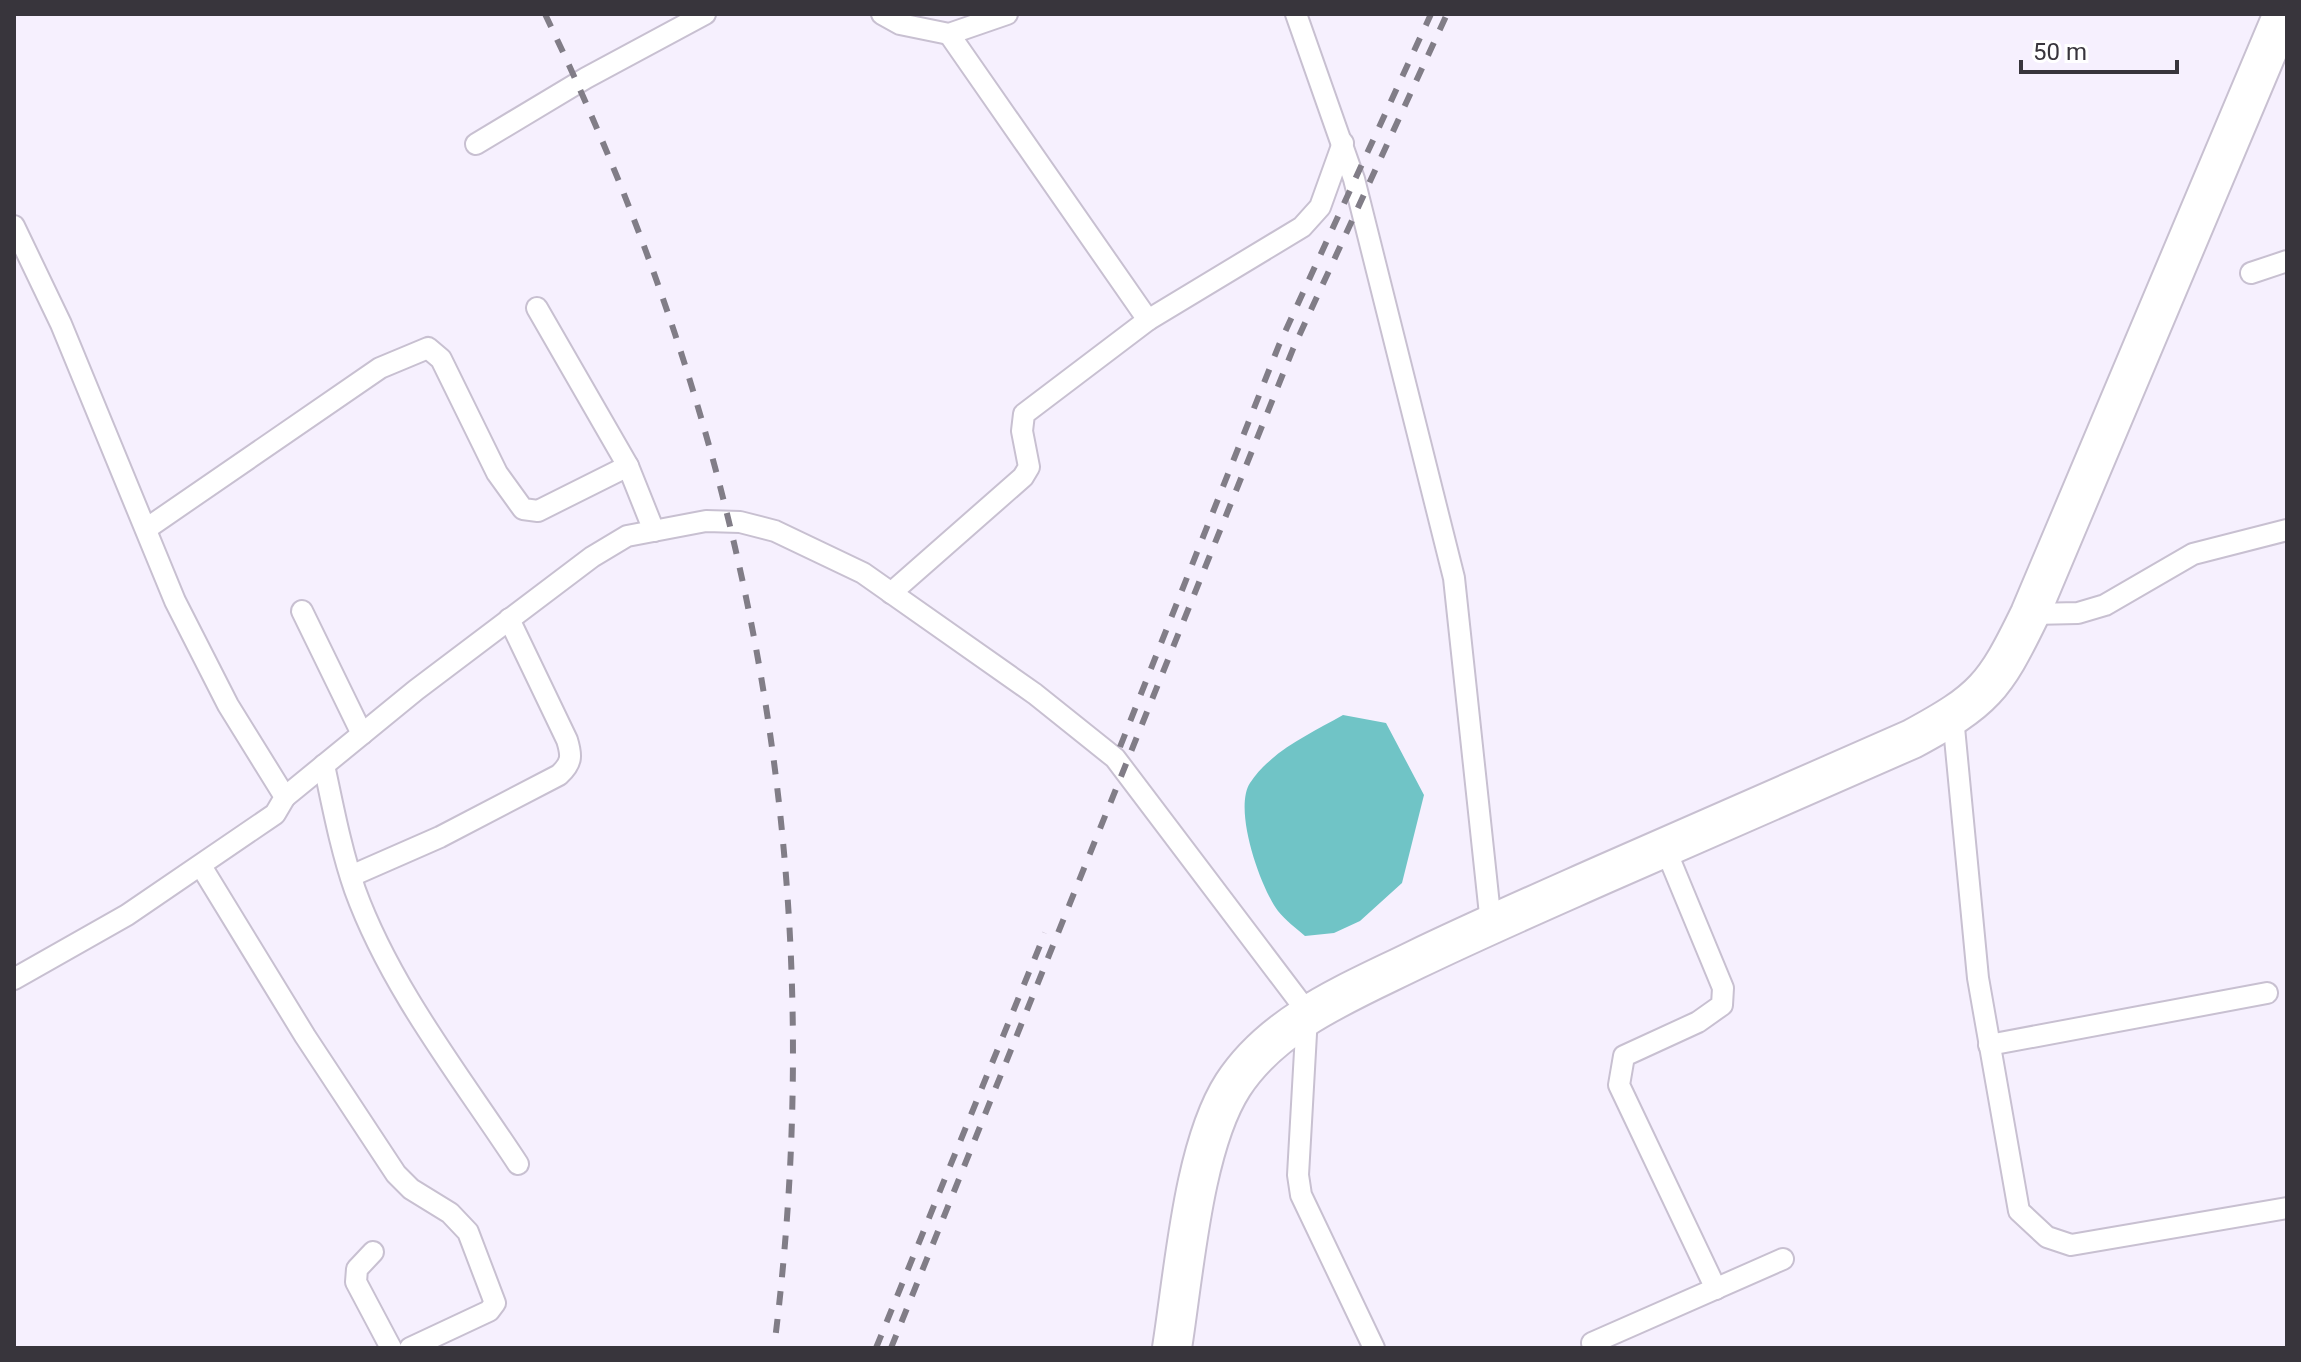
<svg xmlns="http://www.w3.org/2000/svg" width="2301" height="1362" font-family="Roboto,sans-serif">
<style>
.water{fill:#70c4c6}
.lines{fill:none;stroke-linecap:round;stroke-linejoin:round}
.street-casing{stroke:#c8c0d1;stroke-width:24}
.highway-casing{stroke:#c8c0d1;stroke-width:42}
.street{stroke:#fff;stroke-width:20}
.highway{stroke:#fff;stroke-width:38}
.rail{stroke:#817d87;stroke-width:6;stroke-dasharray:14 14;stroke-linecap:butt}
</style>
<rect width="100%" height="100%" fill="#f6f0fe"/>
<path class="water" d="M 1343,715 L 1386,723 L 1424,795 L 1402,883 L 1360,921 L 1334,933 L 1305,936 C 1296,928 1285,920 1278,911 C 1260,887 1233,809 1250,783 C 1272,750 1310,734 1343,715 Z"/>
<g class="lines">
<g class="street-casing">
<g id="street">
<path d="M 882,14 L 900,24 L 949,34 L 1007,14"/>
<path d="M 1296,14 L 1354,179 L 1454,578 L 1491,924"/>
<path d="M 949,34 L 1148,320 L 1302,227 L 1320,207 L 1343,143"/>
<path d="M 476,144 L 586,78 L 705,14"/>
<path d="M 14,226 L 61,324 L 175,601 L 228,705 L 285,797 L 275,814 L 127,915 L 14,979"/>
<path d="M 2251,273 L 2287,261"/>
<path d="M 537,308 L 628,466 L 654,531"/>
<path d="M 146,529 L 380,368 L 428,348 L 441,359 L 497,473 L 523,509 L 538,511 L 628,466"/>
<path d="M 891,593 L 1023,477 L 1029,467 L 1022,431 L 1024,414 L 1148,320"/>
<path d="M 302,611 L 362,734"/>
<path d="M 2030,614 L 2078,613 L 2105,605 L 2193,554 L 2287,530"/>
<path d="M 1953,717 L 1978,978 L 2019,1211 L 2047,1237 L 2071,1245 L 2287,1208"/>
<path d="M 324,765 C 333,807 341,850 355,890 C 391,989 461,1077 518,1164"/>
<path d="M 285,797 L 416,690 L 592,557 L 627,536 L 706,521 L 740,522 L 775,531 L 863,573 L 1035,694 L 1115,758 L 1302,1005 L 1307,1016 L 1298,1175 L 1301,1195 L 1374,1348"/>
<path d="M 1665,848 L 1723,988 L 1722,1005 L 1698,1022 L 1624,1056 L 1619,1085 L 1716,1289"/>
<path d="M 201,866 L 305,1036 L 396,1174 L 411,1189 L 450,1213 L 468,1232 L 495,1303 L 489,1311 L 410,1348"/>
<path d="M 351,876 L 440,837 L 559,775 C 572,763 572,756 567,740 L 509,619"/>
<path d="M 1989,1045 L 2267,993"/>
<path d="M 373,1252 L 357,1269 L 356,1282 L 391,1348"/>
<path d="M 1592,1343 L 1783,1259"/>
</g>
</g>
<g class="highway-casing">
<path id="highway" d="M 1172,1348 C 1184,1273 1193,1147 1233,1085 C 1274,1022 1350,992 1415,960 C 1477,930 1539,903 1602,875 C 1705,830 1808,785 1912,739 C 1984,700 1994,688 2030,614 L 2283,14"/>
</g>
<use href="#street" class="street"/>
<use href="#highway" class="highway"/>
<g class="rail">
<path d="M 545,14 C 750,441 834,876 774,1348"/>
<path d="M 1120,747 L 1279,345 L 1431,14"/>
<path d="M 876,1348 L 1045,933"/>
<path d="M 891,1348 L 1293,349 L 1447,14"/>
</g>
</g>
<rect width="2301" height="1362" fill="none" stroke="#38353c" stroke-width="32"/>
<path d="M2021 60v12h156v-12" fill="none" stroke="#38353c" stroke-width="4"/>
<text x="2033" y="60" font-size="24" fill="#38353c" stroke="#ffffff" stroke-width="6" paint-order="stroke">50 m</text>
</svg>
